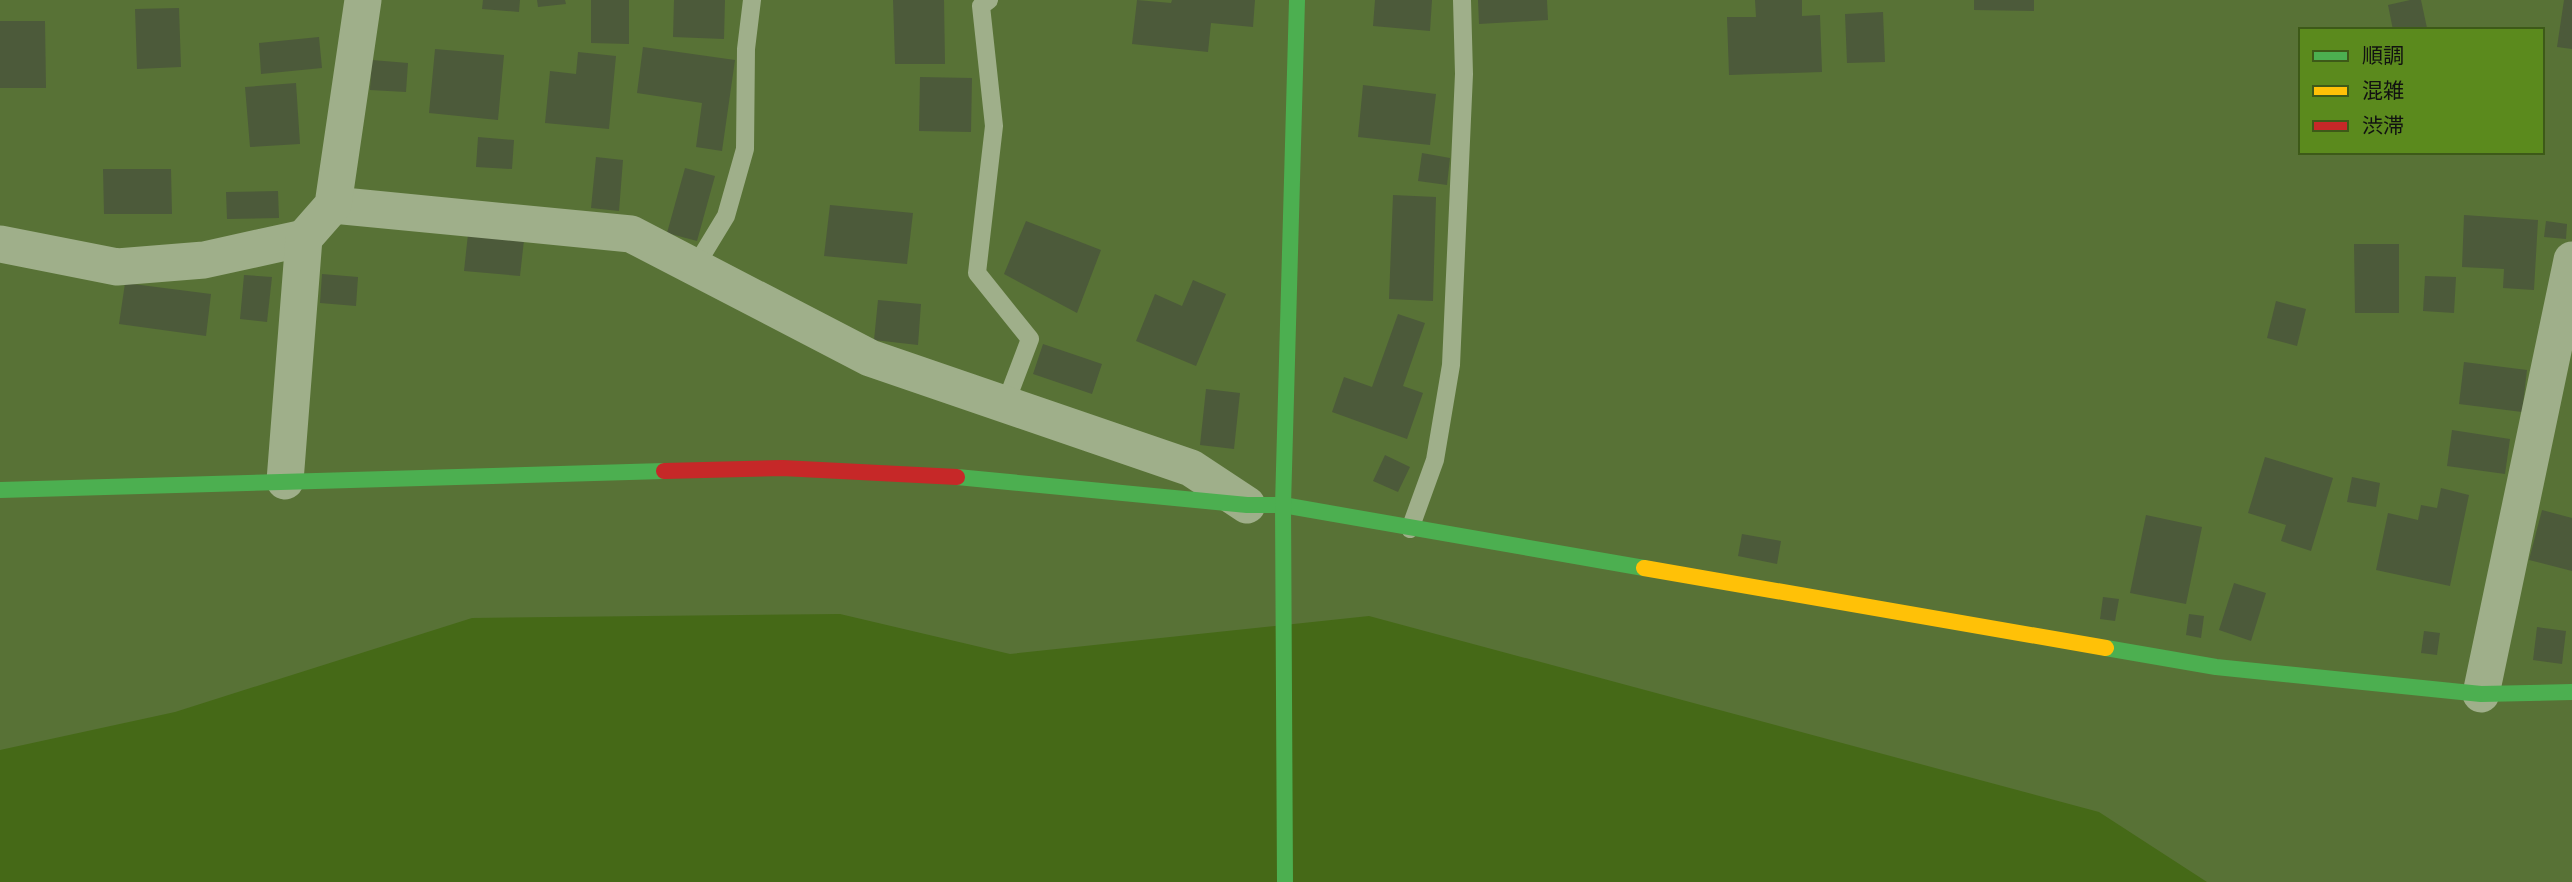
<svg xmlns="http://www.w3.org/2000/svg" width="2572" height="882" font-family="Commissioner,'Noto Sans JP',sans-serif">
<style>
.water{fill:#456917}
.building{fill:#4c5a3a}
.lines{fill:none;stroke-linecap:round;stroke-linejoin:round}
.lane{stroke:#9faf8a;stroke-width:18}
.street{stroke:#9faf8a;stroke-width:37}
.fast{stroke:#4caf50;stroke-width:16}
.slow{stroke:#ffc107;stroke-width:16}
.jam{stroke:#c62828;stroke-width:16}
</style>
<rect width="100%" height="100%" fill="#587236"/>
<path class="water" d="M 840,614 L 1010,654 L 1369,616 L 2099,812 L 2207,882 L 0,882 L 0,750 L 175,712 L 472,618 Z"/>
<g class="building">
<path d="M 483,0 L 520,0 L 519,12 L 482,9 Z"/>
<path d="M 537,0 L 565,0 L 566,4 L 538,7 Z"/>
<path d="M 591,0 L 629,0 L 629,44 L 591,43 Z"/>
<path d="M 674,0 L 725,0 L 724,39 L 673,37 Z"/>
<path d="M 893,0 L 944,0 L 945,64 L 895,64 Z"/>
<path d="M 1137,0 L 1171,3 L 1172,0 L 1255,0 L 1253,27 L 1211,23 L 1208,52 L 1132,44 Z"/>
<path d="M 1375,0 L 1432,0 L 1430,31 L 1373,26 Z"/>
<path d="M 1478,0 L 1547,0 L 1548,20 L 1479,24 Z"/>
<path d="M 1755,0 L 1802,0 L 1802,16 L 1820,15 L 1822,72 L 1729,75 L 1727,17 L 1756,17 Z"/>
<path d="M 1974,0 L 2034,0 L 2034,11 L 1974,10 Z"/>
<path d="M 2410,0 L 2421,0 L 2427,28 L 2393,30 L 2388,5 Z"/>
<path d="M 2564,0 L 2572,0 L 2572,49 L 2557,47 Z"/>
<path d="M 179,8 L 181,67 L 137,69 L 135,9 Z"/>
<path d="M 1883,12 L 1885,62 L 1847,63 L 1845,14 Z"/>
<path d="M 0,21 L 45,21 L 46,88 L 0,88 Z"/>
<path d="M 319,37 L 322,68 L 261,74 L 259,43 Z"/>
<path d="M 643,47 L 735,60 L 722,151 L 696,147 L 702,103 L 637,93 Z"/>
<path d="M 435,49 L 504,55 L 498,120 L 429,113 Z"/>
<path d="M 578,52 L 616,56 L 609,129 L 545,123 L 550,71 L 576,74 Z"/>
<path d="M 372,60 L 408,63 L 406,92 L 370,90 Z"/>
<path d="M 920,77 L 972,78 L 971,132 L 919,131 Z"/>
<path d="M 296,83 L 300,144 L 250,147 L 245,87 Z"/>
<path d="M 1363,85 L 1436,94 L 1430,145 L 1358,137 Z"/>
<path d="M 478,137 L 514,140 L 512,169 L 476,167 Z"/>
<path d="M 1422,153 L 1450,158 L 1447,185 L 1418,181 Z"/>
<path d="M 596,157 L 623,160 L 619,211 L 591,208 Z"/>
<path d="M 685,168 L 715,176 L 697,241 L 667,233 Z"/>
<path d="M 103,169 L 171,169 L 172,214 L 104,214 Z"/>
<path d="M 278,191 L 279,218 L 227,219 L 226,192 Z"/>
<path d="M 1393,195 L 1436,197 L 1433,301 L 1389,299 Z"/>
<path d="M 830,205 L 913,213 L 907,264 L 824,256 Z"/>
<path d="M 2464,215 L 2538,220 L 2534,290 L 2503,288 L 2504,269 L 2462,267 Z"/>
<path d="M 1026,221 L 1101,250 L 1077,313 L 1004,274 Z"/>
<path d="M 2546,221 L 2567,224 L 2566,239 L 2544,237 Z"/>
<path d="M 468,234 L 524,240 L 520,276 L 464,271 Z"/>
<path d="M 2354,244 L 2399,244 L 2399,313 L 2355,313 Z"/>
<path d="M 322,274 L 358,277 L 356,306 L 320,303 Z"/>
<path d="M 244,275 L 272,277 L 267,322 L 240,319 Z"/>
<path d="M 2425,276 L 2456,277 L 2454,313 L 2423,311 Z"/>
<path d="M 1193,280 L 1226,294 L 1196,366 L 1136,341 L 1155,294 L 1182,306 Z"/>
<path d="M 125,283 L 211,294 L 206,336 L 119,324 Z"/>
<path d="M 878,300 L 921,304 L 918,345 L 874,340 Z"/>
<path d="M 2276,301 L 2306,309 L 2297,346 L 2267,338 Z"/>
<path d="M 1398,314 L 1425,323 L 1403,386 L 1423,393 L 1407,439 L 1332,412 L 1344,377 L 1372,387 Z"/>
<path d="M 1043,344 L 1102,364 L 1092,394 L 1033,374 Z"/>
<path d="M 2464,362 L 2527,370 L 2522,412 L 2459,404 Z"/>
<path d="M 1206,389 L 1240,393 L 1234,449 L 1200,445 Z"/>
<path d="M 2452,430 L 2510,439 L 2505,474 L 2447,466 Z"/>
<path d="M 1385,455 L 1410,467 L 1398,492 L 1373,481 Z"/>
<path d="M 2265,457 L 2333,478 L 2311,551 L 2281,541 L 2286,525 L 2248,513 Z"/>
<path d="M 2352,477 L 2380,483 L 2376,507 L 2347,502 Z"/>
<path d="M 2441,488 L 2469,495 L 2450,586 L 2376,570 L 2388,513 L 2418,520 L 2421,505 L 2437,508 Z"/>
<path d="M 2542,510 L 2572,518 L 2572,571 L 2529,560 Z"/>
<path d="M 2146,515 L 2202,527 L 2186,604 L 2130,593 Z"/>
<path d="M 1742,534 L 1781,541 L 1777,564 L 1738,556 Z"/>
<path d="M 2234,583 L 2266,593 L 2251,641 L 2219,630 Z"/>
<path d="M 2103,597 L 2119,599 L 2115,621 L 2100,619 Z"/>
<path d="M 2189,614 L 2204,616 L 2201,638 L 2186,635 Z"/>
<path d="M 2537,627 L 2566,631 L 2562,664 L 2533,660 Z"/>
<path d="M 2424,631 L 2440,633 L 2437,655 L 2421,653 Z"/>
</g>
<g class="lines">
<g class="lane">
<path d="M 989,0 L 981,6 L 994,126 L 977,273 L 1030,339 L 1005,405"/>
<path d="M 695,267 L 726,216 L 745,149 L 746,49 L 752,0"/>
<path d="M 1410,529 L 1435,460 L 1451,365 L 1464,74 L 1462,0"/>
</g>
<g class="street">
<path d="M 333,205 L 631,234 L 870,358 L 1191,468 L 1247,505"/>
<path d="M 0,244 L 117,267 L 204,260 L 304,238"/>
<path d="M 285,481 L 304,238 L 333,205 L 363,0"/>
<path d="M 2481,694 L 2572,260"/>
</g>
<g class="fast">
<path d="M 957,477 L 1247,505 L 1283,505 L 1644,568"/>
<path d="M 0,490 L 664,471"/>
<path d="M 2106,648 L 2216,667 L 2481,694 L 2572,692"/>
<path d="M 1285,882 L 1283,505 L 1297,0"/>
</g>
<path class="slow" d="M 1644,568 L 2106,648"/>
<path class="jam" d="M 664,471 L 782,468 L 957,477"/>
</g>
<rect x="2299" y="28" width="245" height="126" fill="#5b8a1d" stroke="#3d5a18" stroke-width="2"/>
<rect x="2313" y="51" width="35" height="10" fill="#4caf50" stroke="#3d5a18" stroke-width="2"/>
<text x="2362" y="63" font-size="21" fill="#111111">順調</text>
<rect x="2313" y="86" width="35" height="10" fill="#ffc107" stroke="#3d5a18" stroke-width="2"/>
<text x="2362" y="98" font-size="21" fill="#111111">混雑</text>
<rect x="2313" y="121" width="35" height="10" fill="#c62828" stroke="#3d5a18" stroke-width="2"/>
<text x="2362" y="133" font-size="21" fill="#111111">渋滞</text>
</svg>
